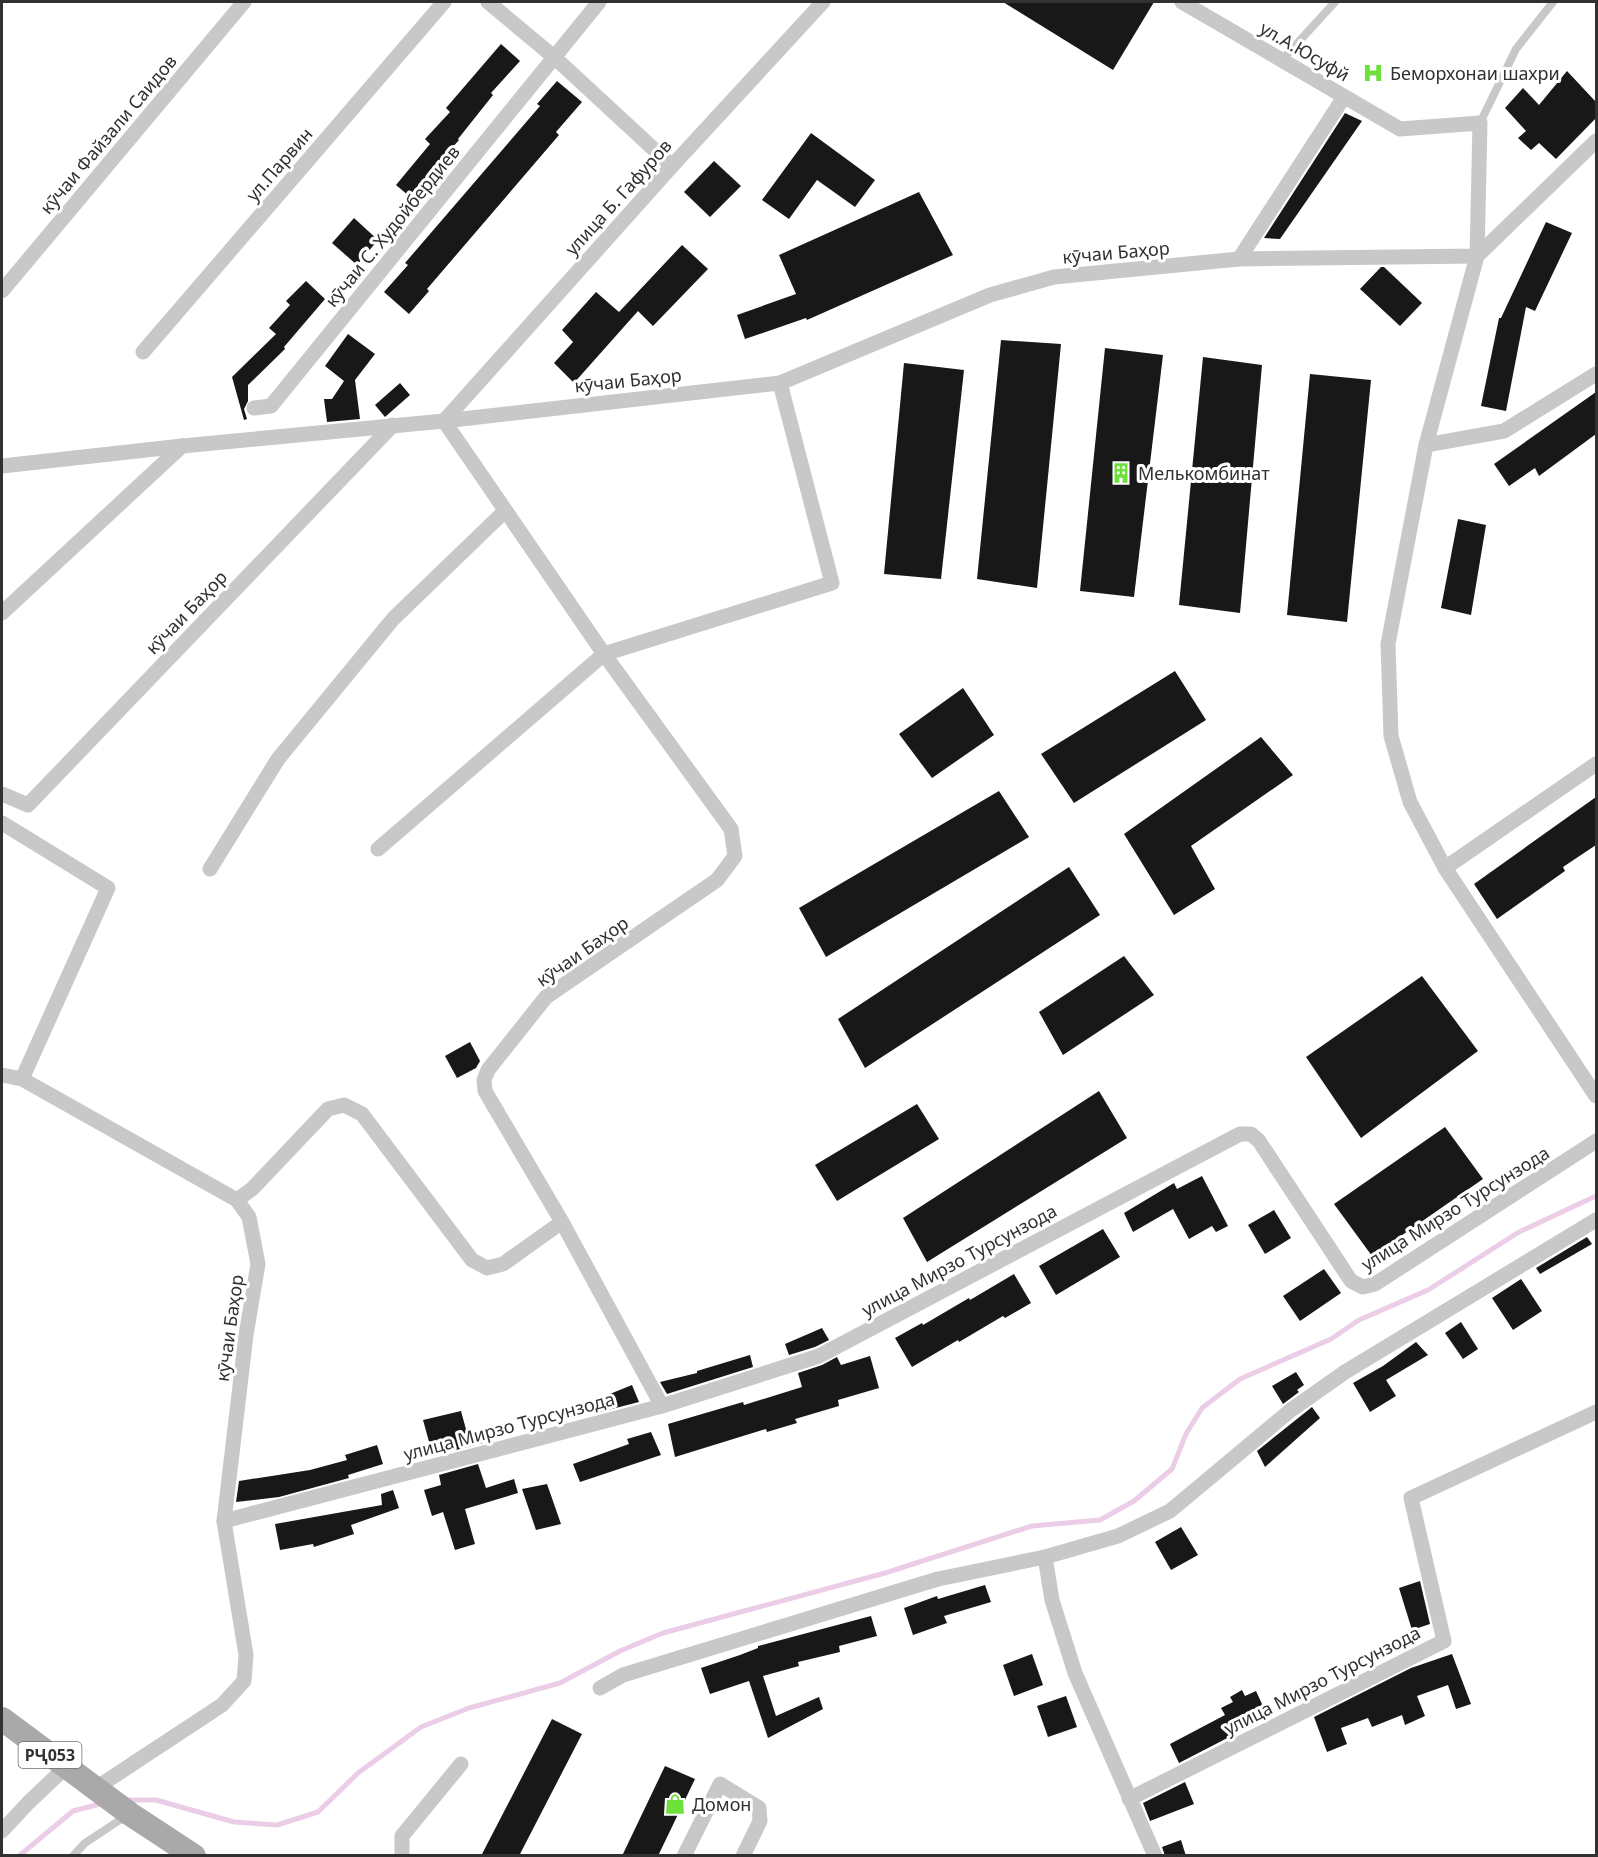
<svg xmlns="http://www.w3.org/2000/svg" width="1598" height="1857" font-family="'Noto Sans',sans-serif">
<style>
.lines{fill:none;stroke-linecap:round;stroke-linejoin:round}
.stream{stroke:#eccde7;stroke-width:5}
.building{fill:#181818}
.service{stroke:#c8c8c8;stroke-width:8}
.minor{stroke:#c8c8c8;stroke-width:15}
.primary{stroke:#a9a9a9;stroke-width:24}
.labels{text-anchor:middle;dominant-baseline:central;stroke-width:6;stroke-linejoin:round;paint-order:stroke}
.shield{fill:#fff;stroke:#6f6f6f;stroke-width:1.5}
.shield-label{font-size:16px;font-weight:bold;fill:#313131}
.street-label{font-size:18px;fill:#313131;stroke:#fff}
.poi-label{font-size:18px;fill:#313131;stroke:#fff;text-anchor:start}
</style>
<rect width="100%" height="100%" fill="#fff"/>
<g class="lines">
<g class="stream">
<path d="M 125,1800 L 156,1800 L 234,1822 L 277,1825 L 318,1812 L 358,1773 L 421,1727 L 469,1708 L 560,1683 L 620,1651 L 663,1633 L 885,1573 L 1032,1526 L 1100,1520 L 1134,1501 L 1172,1469 L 1186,1434 L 1202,1408 L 1240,1379 L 1331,1339 L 1359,1320 L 1428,1290 L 1519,1232 L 1596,1196"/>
<path d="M 19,1856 L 73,1811 L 104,1803"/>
</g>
</g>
<g class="building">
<path d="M 1003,2 L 1154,2 L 1113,70 Z"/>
<path d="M 501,44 L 520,61 L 491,93 L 493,95 L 458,139 L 459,140 L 409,196 L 396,185 L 430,144 L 425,139 L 450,112 L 446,108 Z"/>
<path d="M 1567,71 L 1596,102 L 1596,118 L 1556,159 L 1539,143 L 1531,150 L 1518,138 L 1526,131 L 1505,108 L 1523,88 L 1539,105 Z"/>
<path d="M 557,81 L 582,102 L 556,132 L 559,135 L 427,289 L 429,291 L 409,314 L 384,292 L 408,265 L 405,263 L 540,106 L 537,104 Z"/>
<path d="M 1345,113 L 1362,121 L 1280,239 L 1264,238 Z"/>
<path d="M 811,133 L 875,180 L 855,207 L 817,180 L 789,219 L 762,200 Z"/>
<path d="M 714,161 L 741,186 L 710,217 L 684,192 Z"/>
<path d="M 919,192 L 953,255 L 807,320 L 806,318 L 745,339 L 737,315 L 796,294 L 779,255 Z"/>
<path d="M 354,218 L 378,240 L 357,265 L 332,243 Z"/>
<path d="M 1546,222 L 1572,233 L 1535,311 L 1526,307 L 1506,411 L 1481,406 L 1499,318 L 1501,318 Z"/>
<path d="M 682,245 L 708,269 L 653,326 L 638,311 L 574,383 L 554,363 L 573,342 L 562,330 L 596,292 L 619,312 Z"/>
<path d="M 1381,267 L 1384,267 L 1422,303 L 1400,326 L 1360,289 Z"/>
<path d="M 306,281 L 325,299 L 284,347 L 285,349 L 248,385 L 248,401 L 244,409 L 247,419 L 244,420 L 232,377 L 276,334 L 269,328 L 290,305 L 286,301 Z"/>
<path d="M 348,334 L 375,354 L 355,380 L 360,419 L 327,422 L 324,399 L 332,399 L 344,381 L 325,366 Z"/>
<path d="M 1001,340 L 1061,344 L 1037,588 L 977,579 Z"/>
<path d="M 1105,348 L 1163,355 L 1134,597 L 1080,591 Z"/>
<path d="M 1203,357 L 1262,365 L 1240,613 L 1179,605 Z"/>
<path d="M 904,363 L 964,370 L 941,579 L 884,574 Z"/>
<path d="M 1310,374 L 1371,380 L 1347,622 L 1287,615 Z"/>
<path d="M 400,383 L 410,395 L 385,417 L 375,405 Z"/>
<path d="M 1596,392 L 1596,434 L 1539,476 L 1535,468 L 1509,486 L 1494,464 Z"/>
<path d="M 1458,519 L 1486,525 L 1471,615 L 1441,608 Z"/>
<path d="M 1175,671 L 1206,720 L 1074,803 L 1041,754 Z"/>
<path d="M 963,688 L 994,735 L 932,778 L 899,734 Z"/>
<path d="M 1261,737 L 1293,775 L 1191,846 L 1215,889 L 1174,915 L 1124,834 Z"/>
<path d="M 999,791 L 1029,837 L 826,957 L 799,908 Z"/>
<path d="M 1596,797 L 1596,845 L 1563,867 L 1565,871 L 1497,919 L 1474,884 Z"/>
<path d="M 1069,867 L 1100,915 L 865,1068 L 838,1019 Z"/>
<path d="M 1124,956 L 1154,995 L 1063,1055 L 1039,1012 Z"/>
<path d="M 1422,976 L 1478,1051 L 1361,1138 L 1306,1057 Z"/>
<path d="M 470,1042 L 480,1061 L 476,1068 L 457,1078 L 445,1056 Z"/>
<path d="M 1099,1091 L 1127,1138 L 927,1262 L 903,1218 Z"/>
<path d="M 917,1104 L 939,1139 L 837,1201 L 815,1165 Z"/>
<path d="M 1445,1127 L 1483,1179 L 1372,1256 L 1334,1204 Z"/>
<path d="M 1202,1176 L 1228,1226 L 1216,1232 L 1212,1226 L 1189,1239 L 1173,1209 L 1133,1232 L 1124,1213 L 1174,1183 L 1177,1189 Z"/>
<path d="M 1274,1210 L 1291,1238 L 1265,1254 L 1248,1225 Z"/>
<path d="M 1103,1229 L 1120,1257 L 1056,1295 L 1039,1266 Z"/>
<path d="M 1587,1237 L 1592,1244 L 1540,1274 L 1536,1268 Z"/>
<path d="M 1324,1269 L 1341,1293 L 1300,1321 L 1283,1296 Z"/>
<path d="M 1014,1274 L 1031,1303 L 1005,1318 L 1003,1316 L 959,1342 L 958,1340 L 912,1367 L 895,1338 L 922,1323 L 923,1325 L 969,1298 L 970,1300 Z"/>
<path d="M 1521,1279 L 1542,1311 L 1513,1330 L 1492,1298 Z"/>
<path d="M 1461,1322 L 1478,1349 L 1463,1359 L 1445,1333 Z"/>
<path d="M 822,1328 L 829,1340 L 815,1347 L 789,1355 L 785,1344 Z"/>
<path d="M 1416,1342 L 1428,1355 L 1386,1380 L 1396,1396 L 1370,1412 L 1353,1383 L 1383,1366 Z"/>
<path d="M 750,1355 L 753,1367 L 667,1394 L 660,1382 L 697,1373 L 697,1371 Z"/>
<path d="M 870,1356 L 879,1388 L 838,1400 L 839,1406 L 795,1419 L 797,1423 L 767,1432 L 766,1429 L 675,1457 L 668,1424 L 743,1402 L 744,1405 L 802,1387 L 798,1373 L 822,1365 L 837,1357 L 841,1365 Z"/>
<path d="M 1296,1372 L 1304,1385 L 1297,1390 L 1299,1392 L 1283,1404 L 1272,1386 Z"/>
<path d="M 632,1385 L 639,1402 L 600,1412 L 595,1400 Z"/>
<path d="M 1312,1407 L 1320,1418 L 1265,1467 L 1257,1451 Z"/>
<path d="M 461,1411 L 467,1433 L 479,1430 L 483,1443 L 433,1456 L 423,1420 Z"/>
<path d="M 651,1432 L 661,1455 L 580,1482 L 573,1464 L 629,1444 L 627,1439 Z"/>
<path d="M 377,1445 L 383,1464 L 348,1475 L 349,1478 L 279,1497 L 236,1502 L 239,1481 L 310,1470 L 347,1460 L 345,1455 Z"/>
<path d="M 478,1464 L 486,1488 L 514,1479 L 518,1493 L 465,1509 L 475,1544 L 455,1550 L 443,1512 L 432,1516 L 424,1490 L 441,1485 L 439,1475 Z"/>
<path d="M 547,1484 L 561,1524 L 536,1530 L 522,1489 Z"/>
<path d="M 393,1490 L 399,1508 L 351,1525 L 354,1534 L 314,1547 L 313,1544 L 280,1550 L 275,1524 L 382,1505 L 381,1494 Z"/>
<path d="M 1181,1527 L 1198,1555 L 1171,1570 L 1155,1542 Z"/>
<path d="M 1420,1581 L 1430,1624 L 1412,1630 L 1399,1588 Z"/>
<path d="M 985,1585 L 991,1602 L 944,1616 L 947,1623 L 913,1635 L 904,1608 L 937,1596 L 938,1599 Z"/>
<path d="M 871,1616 L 877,1636 L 839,1646 L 840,1652 L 798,1662 L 799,1666 L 763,1676 L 776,1716 L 819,1697 L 823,1709 L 768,1738 L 749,1681 L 710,1694 L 701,1668 L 740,1655 L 758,1648 L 758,1646 Z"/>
<path d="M 1032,1654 L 1043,1685 L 1014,1696 L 1003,1665 Z"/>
<path d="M 1452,1654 L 1471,1704 L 1456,1709 L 1448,1685 L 1417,1696 L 1425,1716 L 1405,1725 L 1402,1715 L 1372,1727 L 1368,1718 L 1341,1728 L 1347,1744 L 1327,1752 L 1314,1717 L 1411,1668 Z"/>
<path d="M 1242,1690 L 1245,1696 L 1256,1691 L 1268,1717 L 1179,1763 L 1170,1744 L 1225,1715 L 1221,1708 L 1233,1702 L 1230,1697 Z"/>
<path d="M 1066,1696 L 1077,1727 L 1048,1737 L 1037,1706 Z"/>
<path d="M 552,1719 L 582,1734 L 519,1856 L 481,1856 Z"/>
<path d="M 665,1766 L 695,1779 L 658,1856 L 622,1856 Z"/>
<path d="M 1185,1782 L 1194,1804 L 1150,1821 L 1143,1803 Z"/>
<path d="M 1181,1840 L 1186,1856 L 1165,1856 L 1162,1847 Z"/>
</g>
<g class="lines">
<g class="service">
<path d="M 1282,60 L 1335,2"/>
<path d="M 1480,123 L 1516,49 L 1553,2"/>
<path d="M 73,1856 L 85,1843 L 126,1816"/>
</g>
<g class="minor">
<path d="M 488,2 L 554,57 L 672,166"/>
<path d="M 1182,2 L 1400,129 L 1480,123 L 1477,256 L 1426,445 L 1388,644 L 1391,736 L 1410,802 L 1445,868 L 1596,1096"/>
<path d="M 1239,259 L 1344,97"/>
<path d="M 2,291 L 244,2"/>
<path d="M 143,352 L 444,2"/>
<path d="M 254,408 L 271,406 L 599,2"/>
<path d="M 444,421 L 604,654 L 731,829 L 735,856 L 717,880 L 546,997 L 488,1070 L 484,1080 L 485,1091 L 562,1222 L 662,1406"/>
<path d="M 444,421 L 672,166 L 823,2"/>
<path d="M 1426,445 L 1504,431 L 1596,374"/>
<path d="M 2,466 L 182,446 L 444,421 L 780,383 L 990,295 L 1054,277 L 1239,259 L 1477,256 L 1596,141"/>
<path d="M 2,613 L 182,446"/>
<path d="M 2,794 L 28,805 L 393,425"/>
<path d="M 2,823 L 108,888 L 22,1079"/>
<path d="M 378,849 L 604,654 L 832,583 L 780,383"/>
<path d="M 1445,868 L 1596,764"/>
<path d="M 210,869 L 278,759 L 393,619 L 505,511"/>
<path d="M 2,1075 L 22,1079 L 237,1200 L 249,1217 L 258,1264 L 246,1335 L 224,1521 L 246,1655 L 244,1681 L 222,1705 L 96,1788"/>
<path d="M 237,1200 L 252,1189 L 328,1109 L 344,1105 L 362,1114 L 472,1260 L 487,1268 L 503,1264 L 562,1222"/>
<path d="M 224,1521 L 662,1406 L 819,1356 L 1240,1134 L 1251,1134 L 1259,1141 L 1351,1281 L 1363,1287 L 1375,1284 L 1596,1141"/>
<path d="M 1045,1557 L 1052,1600 L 1075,1673 L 1155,1856"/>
<path d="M 600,1688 L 623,1675 L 938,1579 L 1045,1557 L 1118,1536 L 1170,1511 L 1291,1410 L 1345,1372 L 1596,1220"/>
<path d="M 1129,1799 L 1444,1641 L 1411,1498 L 1596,1412"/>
<path d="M 2,1831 L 28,1803 L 66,1767"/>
<path d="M 402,1856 L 402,1836 L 461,1764"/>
<path d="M 684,1856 L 720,1784 L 759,1808 L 760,1821 L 743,1856"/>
</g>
<path class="primary" d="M 2,1719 L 130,1814 L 194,1856"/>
</g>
<defs>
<g id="hospital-bare" transform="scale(1.62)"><path d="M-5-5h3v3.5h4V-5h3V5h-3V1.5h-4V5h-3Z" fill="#6ee03b" stroke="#fff" stroke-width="2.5" paint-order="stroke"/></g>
<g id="building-bare" transform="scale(1.62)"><path d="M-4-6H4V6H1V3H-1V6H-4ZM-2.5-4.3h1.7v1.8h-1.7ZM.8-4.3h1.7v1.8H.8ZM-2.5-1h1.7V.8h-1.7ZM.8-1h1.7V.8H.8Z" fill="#6ee03b" stroke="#fff" stroke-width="2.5" paint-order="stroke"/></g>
<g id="shop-bare" transform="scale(1.62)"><path d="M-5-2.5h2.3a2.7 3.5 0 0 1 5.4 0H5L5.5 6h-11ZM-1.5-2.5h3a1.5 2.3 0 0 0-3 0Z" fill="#6ee03b" stroke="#fff" stroke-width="2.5" paint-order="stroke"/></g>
</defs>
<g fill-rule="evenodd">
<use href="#hospital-bare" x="1373" y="73"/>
<use href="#building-bare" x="1121" y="473"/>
<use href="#shop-bare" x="675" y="1804"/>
</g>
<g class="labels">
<rect class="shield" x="18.5" y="1742" width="63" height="26" rx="4.5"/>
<g class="shield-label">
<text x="50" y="1755">РҶ053</text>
</g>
<g class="street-label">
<text transform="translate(1305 51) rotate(30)">ул.А.Юсуфй</text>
<text transform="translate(108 134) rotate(-50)">кӯчаи Файзали Саидов</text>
<text transform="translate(279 164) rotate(-49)">ул.Парвин</text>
<text transform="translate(618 197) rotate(-48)">улица Б. Гафуров</text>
<text transform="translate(392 226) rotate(-51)">кӯчаи С. Худойбердиев</text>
<text transform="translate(1116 252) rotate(-5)">кӯчаи Баҳор</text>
<text transform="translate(628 380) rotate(-6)">кӯчаи Баҳор</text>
<text transform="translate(186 612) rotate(-46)">кӯчаи Баҳор</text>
<text transform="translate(582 951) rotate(-35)">кӯчаи Баҳор</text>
<text transform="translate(1455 1208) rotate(-32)">улица Мирзо Турсунзода</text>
<text transform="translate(959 1260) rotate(-28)">улица Мирзо Турсунзода</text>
<text transform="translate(229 1328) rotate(-82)">кӯчаи Баҳор</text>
<text transform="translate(509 1426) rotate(-15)">улица Мирзо Турсунзода</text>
<text transform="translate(1322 1680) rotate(-27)">улица Мирзо Турсунзода</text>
</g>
<g class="poi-label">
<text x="1390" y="73">Беморхонаи шахри</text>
<text x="1138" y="473">Мелькомбинат</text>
<text x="692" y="1804">Домон</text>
</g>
</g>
<rect width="1598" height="1857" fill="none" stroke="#313131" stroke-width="6"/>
</svg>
